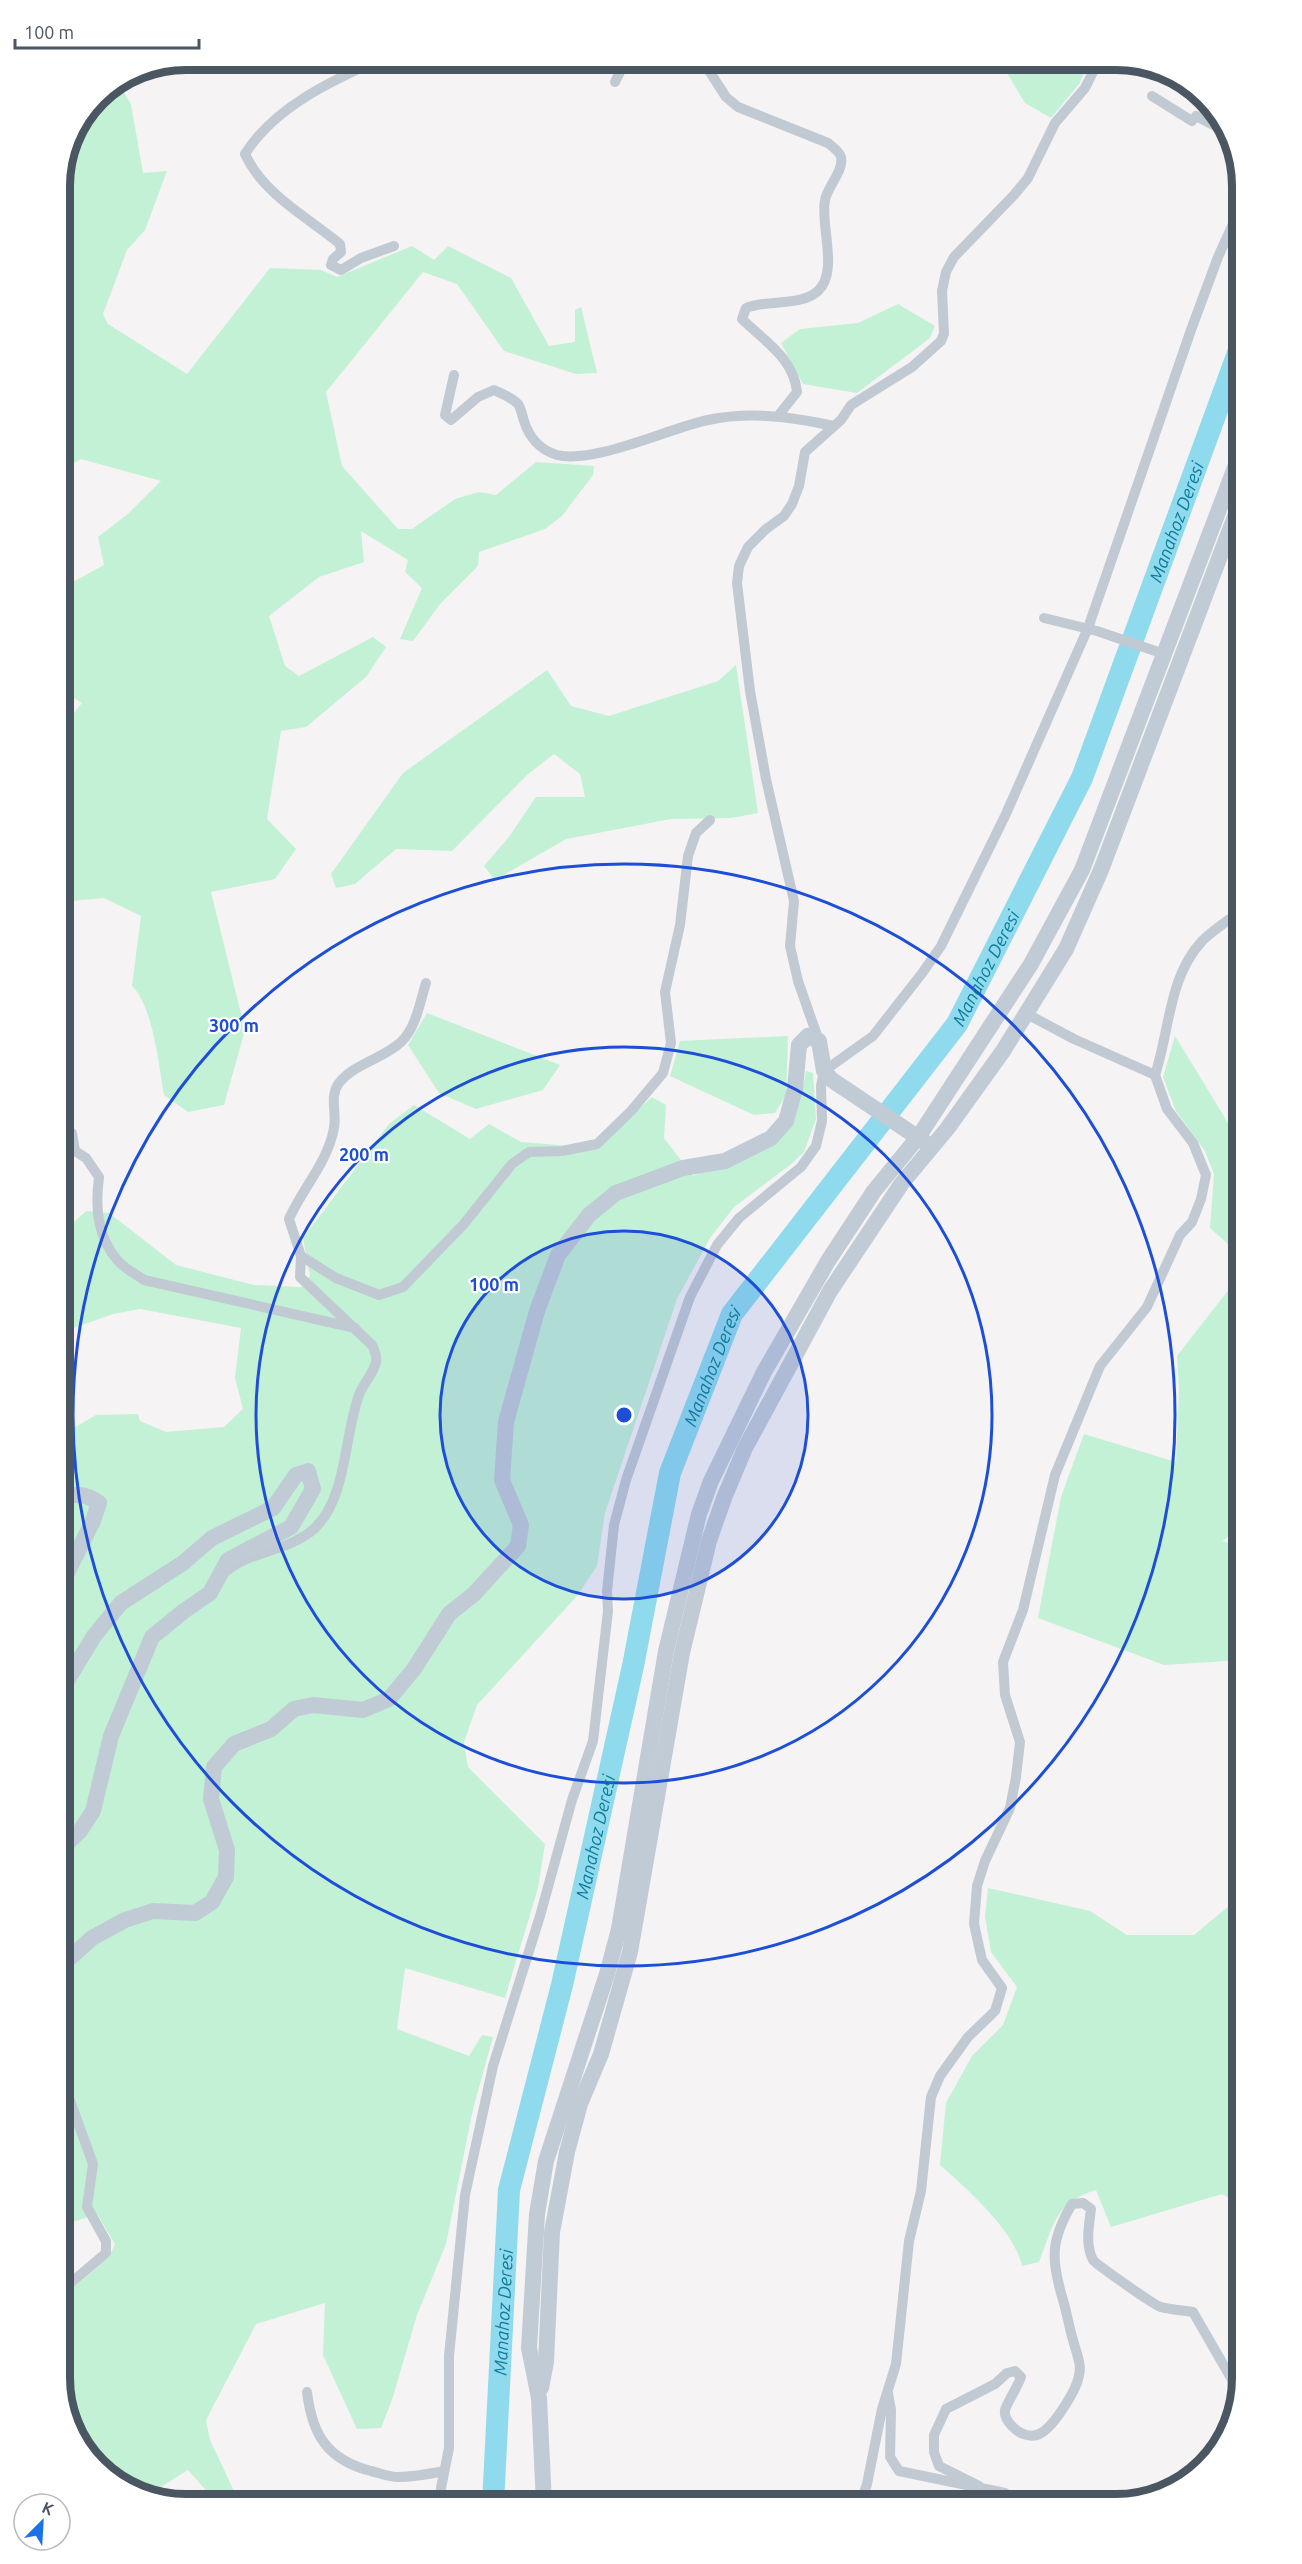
<svg xmlns="http://www.w3.org/2000/svg" width="1302" height="2564" font-family="Ubuntu,sans-serif">
<style>
.green{fill:#c3f1d5}
.lines{fill:none;stroke-linecap:round;stroke-linejoin:round}
.river{stroke:#90daee;stroke-width:22}
.street{stroke:#c1cad2;stroke-width:10}
.secondary{stroke:#c1cbd6;stroke-width:16}
.ring{fill:none;stroke:#1d4ed8;stroke-width:3}
.labels{text-anchor:middle;dominant-baseline:central;stroke-width:4.5;stroke-linejoin:round;paint-order:stroke}
.water-label{font-size:18px;font-style:italic;fill:#0c7c9b;stroke:#fff}
.rim{fill:none;stroke:#4a5661;stroke-width:8}
.centre{fill:#1d4ed8;stroke:#fff;stroke-width:3}
.ring-label{font-size:18px;text-anchor:middle;font-weight:bold;fill:#1d4ed8;stroke:#fff;stroke-width:4.5;stroke-linejoin:round;paint-order:stroke}
</style>
<rect width="100%" height="100%" fill="#f5f3f3"/>
<g class="green">
<path d="M 1013,60 L 1090,60 L 1079,84 L 1051,118 L 1025,103 L 1007,73 Z"/>
<path d="M 118,83 L 131,104 L 143,173 L 167,171 L 145,230 L 127,250 L 103,314 L 108,324 L 187,374 L 270,268 L 321,270 L 337,277 L 412,246 L 434,260 L 448,246 L 511,278 L 549,346 L 575,342 L 575,310 L 581,307 L 597,373 L 576,374 L 504,351 L 457,284 L 423,272 L 326,392 L 342,466 L 398,529 L 412,529 L 455,499 L 479,492 L 496,495 L 536,462 L 594,466 L 593,475 L 562,516 L 545,529 L 479,552 L 478,566 L 440,604 L 413,641 L 400,639 L 422,588 L 405,572 L 408,560 L 361,531 L 364,562 L 319,577 L 269,616 L 285,666 L 299,676 L 373,637 L 386,647 L 366,677 L 306,727 L 281,731 L 267,819 L 296,849 L 275,879 L 211,892 L 245,1030 L 224,1105 L 188,1112 L 164,1095 C 159,1066 153,1006 132,986 L 141,916 L 104,898 L 60,902 L 60,730 L 82,703 L 60,689 L 60,589 L 104,565 L 98,537 L 129,513 L 161,481 L 81,459 L 60,471 L 60,179 L 70,138 L 97,97 Z"/>
<path d="M 898,304 L 935,326 L 930,338 L 857,393 L 803,384 L 781,343 L 800,329 L 858,323 Z"/>
<path d="M 736,665 L 758,813 L 731,818 L 671,819 L 566,839 L 495,880 L 484,866 L 509,837 L 536,797 L 585,797 L 580,774 L 554,754 L 527,775 L 452,851 L 396,849 L 355,884 L 336,888 L 331,874 L 403,773 L 547,670 L 571,706 L 609,716 L 718,681 Z"/>
<path d="M 427,1013 L 560,1065 L 543,1090 L 476,1109 L 439,1093 L 408,1045 Z"/>
<path d="M 788,1036 L 786,1095 L 775,1113 L 754,1115 L 670,1076 L 680,1041 Z"/>
<path d="M 1175,1036 L 1242,1146 L 1242,1527 L 1222,1541 L 1242,1546 L 1242,1660 L 1164,1665 L 1038,1618 L 1061,1497 L 1084,1434 L 1176,1462 L 1179,1391 L 1177,1356 L 1230,1288 L 1229,1245 L 1210,1228 L 1214,1174 L 1205,1151 L 1176,1111 L 1163,1077 Z"/>
<path d="M 806,1071 L 813,1073 L 816,1119 L 804,1152 L 790,1165 L 734,1207 L 710,1238 L 677,1299 L 605,1513 L 597,1566 L 577,1596 L 477,1705 L 464,1742 L 468,1767 L 545,1844 L 538,1888 L 505,1998 L 405,1968 L 397,2029 L 469,2056 L 482,2035 L 493,2037 L 473,2109 L 446,2244 L 417,2315 L 392,2400 L 381,2428 L 357,2429 L 323,2355 L 325,2303 L 256,2324 L 206,2420 L 210,2440 L 240,2504 L 218,2504 L 188,2470 L 151,2493 L 110,2478 L 70,2426 L 60,2377 L 60,2297 L 65,2295 L 109,2257 L 115,2244 L 97,2214 L 61,2226 L 60,2255 L 60,1436 L 96,1415 L 138,1414 L 140,1421 L 166,1432 L 224,1427 L 243,1409 L 235,1378 L 241,1328 L 140,1309 L 113,1314 L 60,1333 L 60,1235 L 86,1211 L 109,1213 L 176,1265 L 254,1285 L 301,1287 L 310,1276 L 303,1238 L 389,1124 L 414,1105 L 470,1139 L 489,1124 L 521,1142 L 595,1148 L 652,1097 L 666,1105 L 664,1138 L 693,1176 L 765,1149 L 804,1082 Z"/>
<path d="M 988,1888 L 1090,1911 L 1127,1935 L 1194,1935 L 1242,1895 L 1242,2206 L 1222,2194 L 1111,2227 L 1096,2190 C 1054,2203 1054,2225 1039,2262 L 1022,2266 C 1014,2230 967,2189 940,2165 L 946,2103 L 972,2056 L 1003,2025 L 1017,1987 L 991,1952 L 985,1916 Z"/>
</g>
<g class="lines">
<path class="river" id="s1" d="M 493,2504 L 509,2190 L 562,1985 L 633,1666 L 670,1473 L 732,1314 L 957,1024 L 1082,778 L 1242,342"/>
<g class="street">
<path d="M 379,60 C 330,81 274,108 245,154 C 264,195 306,216 340,244 L 341,252 L 333,259 L 331,265 L 341,270 L 361,258 L 394,246"/>
<path d="M 702,60 L 726,97 L 738,107 L 828,143 C 833,147 839,151 841,157 C 844,171 827,187 825,200 C 820,225 839,272 818,291 C 800,307 767,299 746,308 L 742,319 C 764,341 794,358 797,392 L 778,416"/>
<path d="M 615,82 L 626,60"/>
<path d="M 1152,96 L 1192,121 L 1196,116 L 1227,132"/>
<path d="M 454,375 L 445,415 L 451,420 L 478,397 L 494,390 C 503,394 511,397 518,404 C 521,408 522,415 524,421 C 529,437 540,450 557,455 C 595,464 669,428 708,420 C 750,411 792,417 834,426"/>
<path d="M 1044,618 L 1097,631 L 1164,654"/>
<path d="M 1027,1014 L 1074,1039 L 1155,1075 C 1170,1030 1168,978 1202,941 C 1213,930 1229,920 1242,910"/>
<path d="M 819,1041 L 798,981 L 790,946 L 794,901 L 766,779 L 750,691 L 737,583 L 739,566 L 748,547 L 766,529 L 784,516 L 792,504 L 799,486 L 805,452 L 841,420 L 851,405 L 912,367 L 941,341 L 944,334 L 942,291 L 946,272 L 954,257 L 1014,195 L 1028,178 L 1055,123 L 1085,88 L 1099,60"/>
<path d="M 72,1133 L 75,1151 L 86,1158 L 99,1177 C 95,1207 97,1237 118,1261 C 125,1269 136,1274 144,1280 L 355,1328"/>
<path d="M 301,1256 L 336,1278 L 379,1295 L 403,1287 L 463,1225 L 512,1164 L 529,1152 L 562,1151 L 597,1144 L 631,1111 L 663,1073 L 671,1043 L 665,992 L 680,925 L 688,856 L 696,833 L 710,820"/>
<path d="M 228,1570 C 251,1551 290,1551 315,1528 C 347,1497 344,1436 359,1395 C 363,1384 374,1373 376,1362 C 377,1356 375,1351 372,1345 L 300,1277 L 301,1256 L 289,1219 C 302,1189 328,1162 334,1128 C 337,1114 329,1096 339,1083 C 355,1063 383,1059 401,1042 C 416,1028 420,1002 426,983"/>
<path d="M 60,2292 L 106,2253 L 106,2241 L 87,2207 L 93,2164 L 68,2095 L 60,2049"/>
<path d="M 307,2392 C 312,2434 327,2460 371,2471 C 380,2473 389,2477 398,2477 C 413,2477 429,2474 444,2471"/>
<path d="M 888,2393 L 891,2410 L 890,2457 L 899,2471 L 1005,2493 L 1020,2504"/>
<path d="M 979,2486 L 939,2466 L 934,2452 L 934,2435 L 946,2409 L 995,2384 L 1007,2373 L 1015,2371 L 1021,2377 C 1018,2386 1006,2405 1005,2410 C 1004,2417 1008,2422 1012,2426 C 1019,2434 1032,2439 1041,2433 C 1054,2426 1076,2391 1079,2376 C 1082,2364 1076,2352 1073,2340 C 1069,2327 1067,2313 1063,2300 C 1051,2260 1050,2241 1072,2204 L 1083,2203 L 1091,2209 C 1089,2225 1085,2245 1093,2260 C 1096,2264 1155,2306 1161,2307 C 1171,2310 1182,2310 1193,2312 L 1238,2390"/>
<path d="M 440,2504 L 441,2488 L 449,2448 L 449,2356 L 465,2195 L 493,2066 L 540,1916 L 572,1800 L 593,1741 L 608,1611 L 607,1591 L 614,1525 L 626,1480 L 690,1297 L 717,1245 L 739,1218 L 801,1167 L 816,1146 L 822,1121 L 821,1086 L 824,1071 L 873,1036 L 923,972 L 941,946 L 1005,816 L 1088,628 L 1191,330 L 1218,257 L 1242,204"/>
<path d="M 860,2504 L 867,2484 L 882,2409 L 896,2364 L 909,2241 L 921,2191 L 931,2097 L 940,2076 L 968,2037 L 995,2011 L 1002,1988 L 982,1960 L 974,1924 L 977,1886 L 985,1861 L 1010,1808 L 1016,1777 L 1020,1742 L 1005,1695 L 1003,1662 L 1023,1610 L 1055,1475 L 1100,1366 L 1147,1307 L 1180,1235 L 1192,1222 L 1201,1199 L 1206,1175 L 1193,1143 L 1167,1109 L 1155,1075"/>
</g>
<g class="secondary">
<path d="M 60,1587 L 93,1521 L 99,1503 C 85,1493 76,1493 60,1499"/>
<path d="M 60,1850 L 80,1831 L 93,1811 L 111,1736 L 152,1637 L 184,1611 L 210,1593 L 228,1560 L 291,1527 L 313,1489 L 308,1471 L 296,1475 L 273,1508 L 212,1538 L 183,1563 L 121,1603 L 94,1636 L 60,1692"/>
<path d="M 60,1961 L 71,1957 L 92,1938 L 125,1920 L 153,1911 L 195,1913 L 212,1902 L 226,1877 L 227,1850 L 211,1799 L 214,1767 L 234,1744 L 271,1729 L 294,1709 L 313,1705 L 363,1710 L 389,1699 L 414,1669 L 449,1614 L 474,1594 L 518,1546 L 521,1525 L 502,1480 L 506,1422 L 537,1311 L 558,1255 L 589,1215 L 616,1193 L 683,1168 L 725,1161 L 771,1138 L 786,1121 L 795,1089 L 799,1045 L 808,1036 L 819,1041 L 824,1071 L 832,1080 L 926,1143"/>
<path d="M 541,2388 L 546,2362 L 552,2232 L 567,2152 L 580,2104 L 601,2054 L 630,1952 L 682,1653 L 709,1541 L 724,1498 L 745,1448 L 830,1291 L 902,1183 L 947,1129 L 1003,1051 L 1066,949 L 1101,870 L 1242,498"/>
<path d="M 544,2504 L 539,2398 L 529,2348 L 537,2214 L 546,2161 L 607,1974 L 619,1929 L 666,1651 L 699,1514 L 711,1481 L 764,1372 L 828,1261 L 874,1191 L 919,1136 L 1031,964 L 1082,870 L 1242,449"/>
</g>
</g>
<circle cx="624" cy="1415" r="184" fill="#1d4ed8" fill-opacity=".12"/>
<g class="ring">
<circle cx="624" cy="1415" r="184"/>
<circle cx="624" cy="1415" r="368"/>
<circle cx="624" cy="1415" r="551"/>
</g>
<g class="labels">
<g class="water-label">
<text stroke="none"><textPath href="#s1" startOffset="2136">Manahoz Deresi</textPath></text>
<text stroke="none"><textPath href="#s1" startOffset="1650">Manahoz Deresi</textPath></text>
<text stroke="none"><textPath href="#s1" startOffset="1164">Manahoz Deresi</textPath></text>
<text stroke="none"><textPath href="#s1" startOffset="678">Manahoz Deresi</textPath></text>
<text stroke="none"><textPath href="#s1" startOffset="192">Manahoz Deresi</textPath></text>
</g>
</g>
<path d="M0 0H1302V2564H0ZM186 70H1116A116 116 0 0 1 1232 186V2378A116 116 0 0 1 1116 2494H186A116 116 0 0 1 70 2378V186A116 116 0 0 1 186 70Z" fill="#fff" fill-rule="evenodd"/>
<path class="rim" d="M186 70H1116A116 116 0 0 1 1232 186V2378A116 116 0 0 1 1116 2494H186A116 116 0 0 1 70 2378V186A116 116 0 0 1 186 70Z"/>
<circle cx="624" cy="1415" r="9" class="centre"/>
<g class="ring-label">
<text x="234" y="1032">300 m</text>
<text x="364" y="1161">200 m</text>
<text x="494" y="1291">100 m</text>
</g>
<g transform="translate(42 2522) rotate(24)"><circle r="28" fill="#ffffff" stroke="#b7bbc0" stroke-width="1.5"/>
<path d="M0-4.5L10 22L0 15L-10 22Z" fill="#1a73e8"/>
<text y="-9" font-size="16" font-weight="bold" text-anchor="middle" fill="#4a5661">K</text>
</g>
<path d="M15 39v9h184v-9" fill="none" stroke="#4a5661" stroke-width="3"/>
<text x="24" y="39" font-size="18" fill="#4a5661" stroke="#ffffff" stroke-width="4.5" paint-order="stroke">100 m</text>
</svg>
